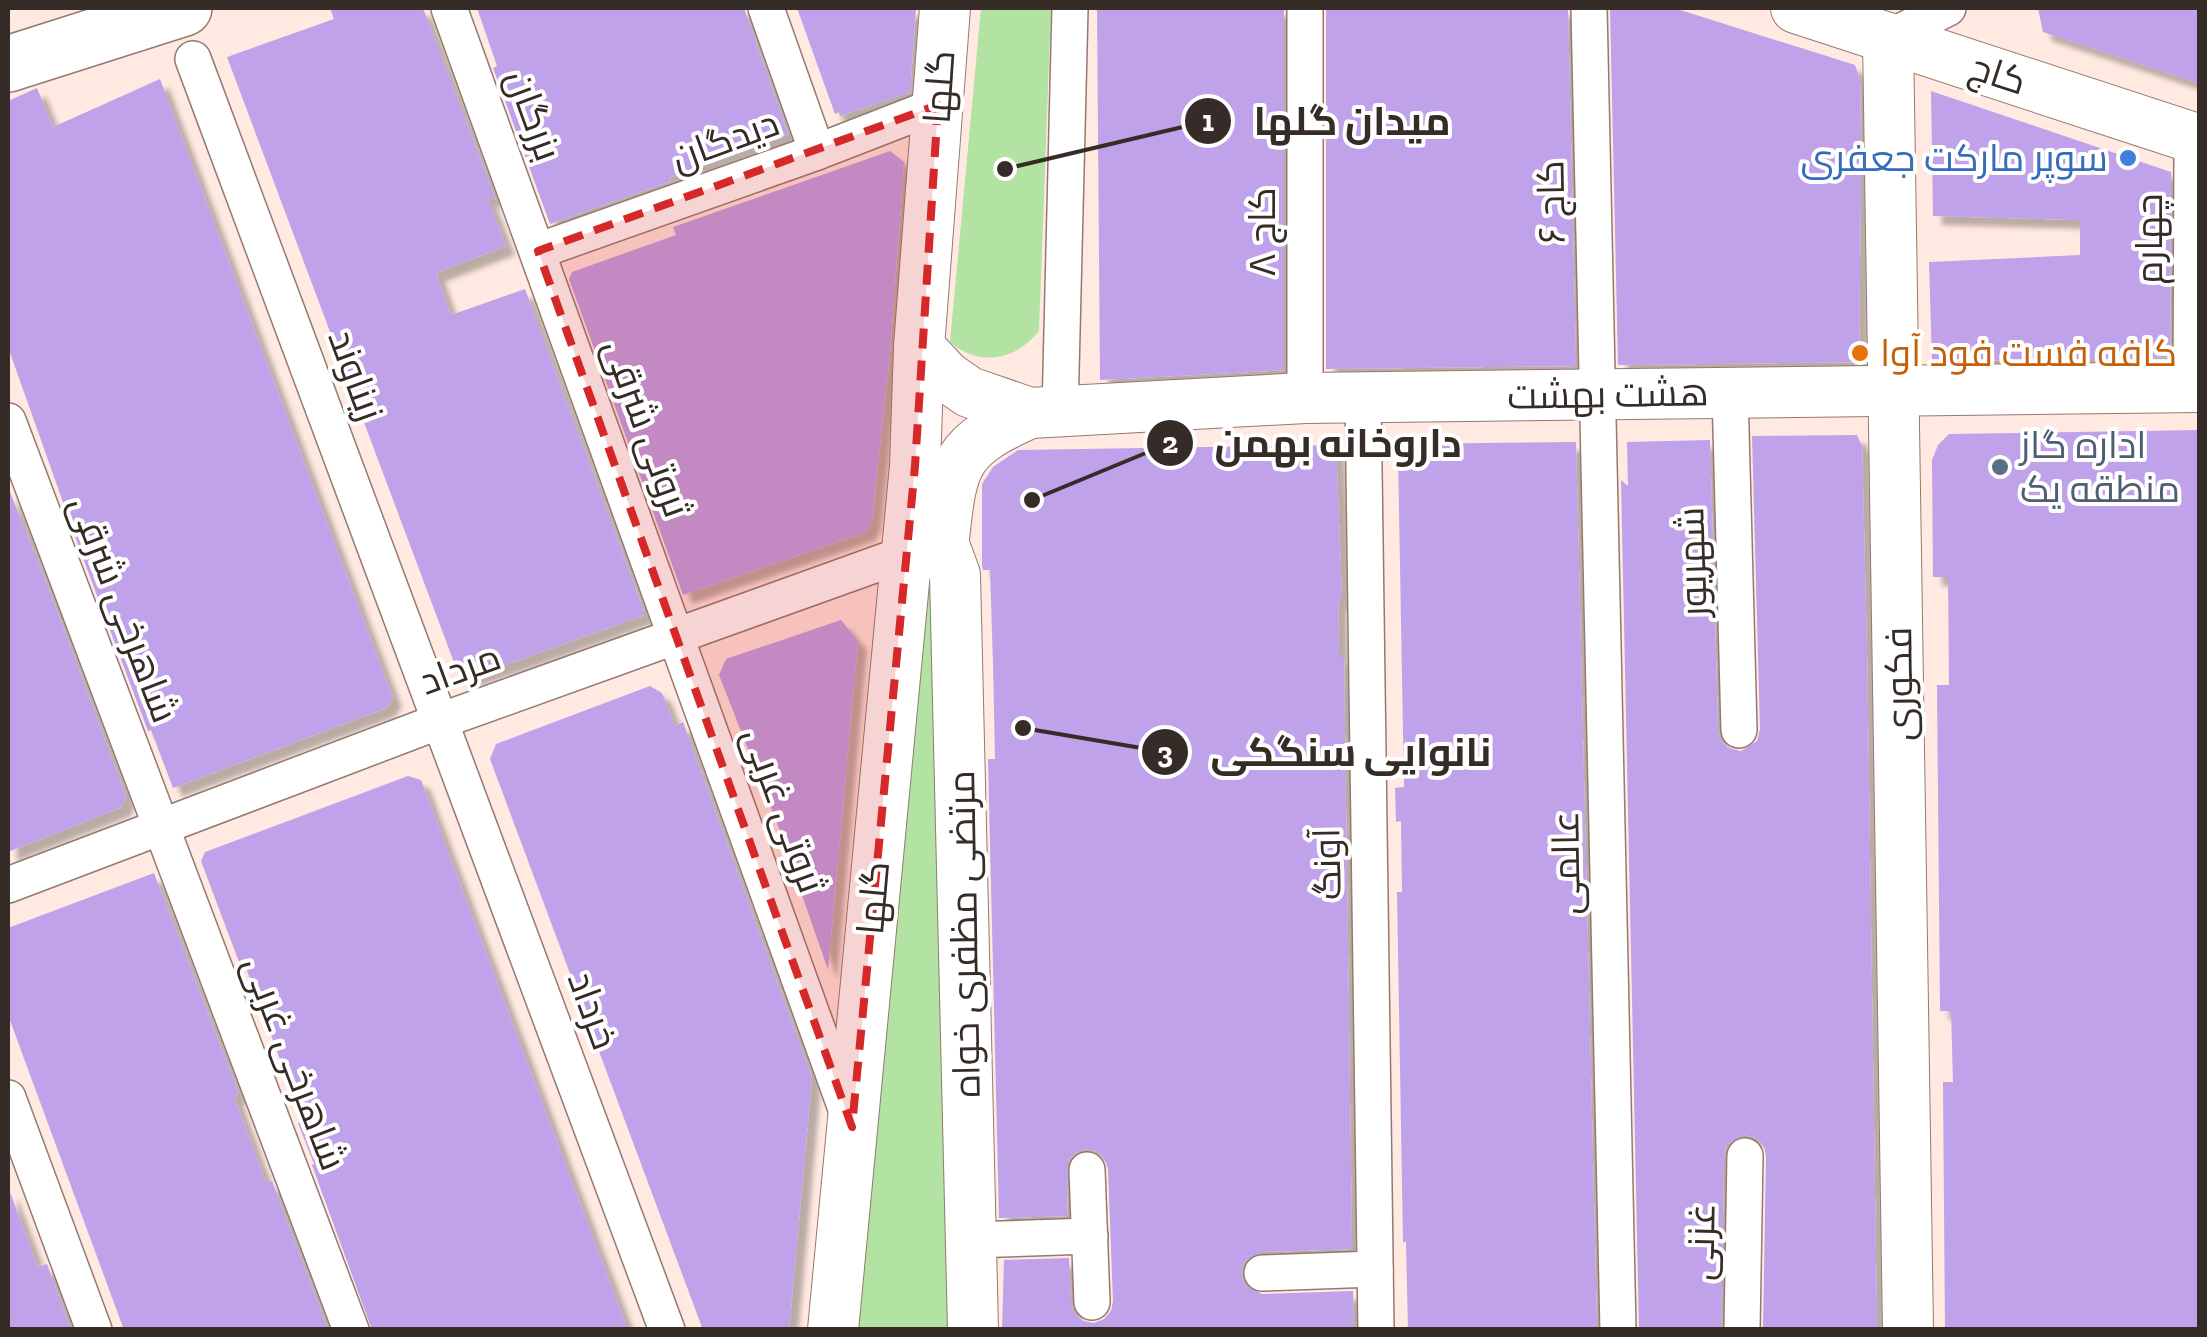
<svg xmlns="http://www.w3.org/2000/svg" width="2207" height="1337" font-family="'Zilla Slab',Cairo,serif">
<style>
.green{fill:#b2e3a2}
.building{fill:#bfa2e9;filter:url(#shadow)}
.lines{fill:none;stroke-linecap:round;stroke-linejoin:round}
.street-casing{stroke:#937a71;stroke-width:38}
.secondary-casing{stroke:#937a71;stroke-width:52}
.highway-casing{stroke:#937a71;stroke-width:58}
.street{stroke:#fff;stroke-width:35}
.secondary{stroke:#fff;stroke-width:50}
.highway{stroke:#fff;stroke-width:55}
.marked{fill:#d62828;fill-opacity:0.2;stroke:#d62828;stroke-width:8;stroke-dasharray:20 12;stroke-linejoin:round}
.shop-dot{fill:#3f7fe0;stroke:#fff;stroke-width:4}
.food-dot{fill:#e8710a;stroke:#fff;stroke-width:4}
.service-dot{fill:#5c6f8a;stroke:#fff;stroke-width:4}
.labels{text-anchor:middle;dominant-baseline:central;stroke-width:8;stroke-linejoin:round;paint-order:stroke}
.street-label{font-size:38px;fill:#352b27;stroke:#fff}
.shop-label{font-size:38px;fill:#366cbe;stroke:#fff;text-anchor:end}
.food-label{font-size:38px;fill:#c56008;stroke:#fff;text-anchor:start}
.service-label{font-size:38px;fill:#4e5e75;stroke:#fff;text-anchor:start}
.leader{fill:none;stroke:#352b27;stroke-width:4}
.callout-dot{fill:#352b27;stroke:#fff;stroke-width:4}
.mark-label{font-size:30px;text-anchor:middle;font-weight:bold;fill:#fff}
.callout-label{font-size:40px;text-anchor:middle;font-weight:bold;fill:#352b27;stroke:#fff;stroke-width:8;stroke-linejoin:round;paint-order:stroke}
</style>
<defs>
<filter id="shadow"><feDropShadow dx="9" dy="9" stdDeviation="2.5" flood-color="#0004"/></filter>
</defs>
<rect width="100%" height="100%" fill="#ffe9e1"/>
<g class="green">
<path d="M 981,8 L 1051,8 L 1039,331 C 1015,361 979,367 950,342 Z"/>
<path d="M 919,588 L 938,593 L 960,1329 L 848,1330 Z"/>
</g>
<g class="building">
<path d="M 330,8 L 423,8 L 496,200 L 487,196 L 506,246 L 436,273 L 451,315 L 525,289 L 644,611 L 644,615 L 461,681 L 227,57 L 334,19 Z"/>
<path d="M 477,8 L 744,8 L 788,134 L 669,178 L 671,181 L 550,224 L 493,68 L 497,66 Z"/>
<path d="M 797,8 L 916,8 L 910,92 L 840,116 L 839,112 L 835,114 Z"/>
<path d="M 1097,8 L 1284,8 L 1284,370 L 1100,380 Z"/>
<path d="M 1326,8 L 1568,8 L 1576,366 L 1326,369 Z"/>
<path d="M 1610,8 L 1674,8 L 1855,65 L 1860,80 L 1861,165 L 1859,358 L 1855,362 L 1618,365 Z"/>
<path d="M 2038,8 L 2200,8 L 2200,84 L 2043,32 Z"/>
<path d="M 160,79 L 393,698 L 386,708 L 173,788 L 151,730 L 148,731 L 81,553 L 8,347 L 8,101 L 37,88 L 53,127 Z"/>
<path d="M 1931,91 L 2171,172 L 2170,357 L 1932,362 L 1929,262 L 2080,255 L 2080,220 L 1933,216 Z"/>
<path d="M 890,151 L 904,162 L 890,352 L 872,521 L 866,532 L 683,595 L 569,279 L 572,272 L 676,235 L 673,227 Z"/>
<path d="M 2200,430 L 2200,1330 L 1945,1330 L 1943,1082 L 1953,1082 L 1951,1011 L 1940,1011 L 1937,685 L 1949,685 L 1948,577 L 1933,577 L 1932,460 L 1938,445 L 1949,434 Z"/>
<path d="M 1857,435 L 1862,446 L 1867,654 L 1877,1330 L 1763,1330 L 1766,1156 L 1764,1147 L 1757,1138 L 1744,1135 L 1727,1144 L 1724,1156 L 1721,1330 L 1639,1330 L 1621,480 L 1628,486 L 1627,442 L 1710,440 L 1718,731 L 1720,740 L 1728,748 L 1741,751 L 1757,741 L 1760,729 L 1752,436 Z"/>
<path d="M 1576,442 L 1597,1330 L 1408,1330 L 1406,1242 L 1403,1242 L 1397,892 L 1402,892 L 1401,821 L 1396,822 L 1395,788 L 1404,787 L 1398,454 L 1407,444 Z"/>
<path d="M 1336,445 L 1342,601 L 1338,601 L 1339,657 L 1344,657 L 1345,733 L 1352,1249 L 1260,1252 L 1244,1262 L 1241,1273 L 1245,1285 L 1262,1294 L 1353,1291 L 1354,1330 L 1002,1330 L 1004,1260 L 1069,1258 L 1071,1304 L 1075,1314 L 1083,1321 L 1094,1323 L 1104,1319 L 1111,1311 L 1113,1301 L 1108,1169 L 1105,1160 L 1098,1152 L 1085,1149 L 1075,1153 L 1068,1161 L 1067,1216 L 999,1218 L 988,759 L 995,759 L 993,664 L 990,570 L 983,570 L 982,566 L 982,484 L 993,467 L 1018,450 Z"/>
<path d="M 8,492 L 10,492 L 52,597 L 126,797 L 122,807 L 8,852 Z"/>
<path d="M 841,620 L 858,641 L 828,970 L 777,823 L 719,675 L 726,659 Z"/>
<path d="M 650,686 L 662,693 L 675,726 L 683,722 L 812,1078 L 789,1330 L 703,1330 L 490,759 L 496,744 Z"/>
<path d="M 408,776 L 421,780 L 628,1330 L 372,1330 L 312,1165 L 314,1164 L 298,1123 L 303,1121 L 243,960 L 239,962 L 201,861 L 205,852 Z"/>
<path d="M 154,873 L 239,1094 L 234,1096 L 266,1183 L 272,1181 L 328,1330 L 124,1330 L 8,1015 L 8,928 Z"/>
<path d="M 10,1192 L 38,1267 L 47,1264 L 71,1330 L 8,1330 L 8,1193 Z"/>
</g>
<g class="lines">
<g class="street-casing">
<g id="street">
<path d="M 449,8 L 849,1117"/>
<path d="M 766,8 L 817,152"/>
<path d="M 1589,8 L 1618,1330"/>
<path d="M 1888,38 L 1948,8"/>
<path d="M 193,59 L 667,1330"/>
<path d="M 538,251 L 817,152 L 938,105"/>
<path d="M 2191,387 L 2192,152"/>
<path d="M 1730,392 L 1739,730"/>
<path d="M 1363,397 L 1376,1330"/>
<path d="M 1305,398 L 1305,8"/>
<path d="M 1060,412 L 1070,8"/>
<path d="M 8,421 L 351,1330"/>
<path d="M 8,885 L 440,721 L 924,547"/>
<path d="M 8,1098 L 94,1330"/>
<path d="M 1087,1170 L 1092,1302"/>
<path d="M 971,1240 L 1090,1236"/>
<path d="M 1262,1273 L 1375,1269"/>
<path d="M 1742,1330 L 1745,1156"/>
</g>
</g>
<g class="secondary-casing">
<g id="secondary">
<path d="M 1796,8 L 2200,140"/>
<path d="M 1888,38 L 1908,1330"/>
<path d="M 919,347 L 946,376 L 969,392 L 1030,413 L 1305,398 L 2200,387"/>
<path d="M 917,472 L 955,575 L 973,1330"/>
<path d="M 944,539 C 952,461 956,446 1030,413"/>
<path d="M 833,1330 L 915,466 L 919,347 L 945,8"/>
</g>
</g>
<g class="highway-casing">
<path id="highway" d="M 8,64 L 184,8"/>
</g>
<use href="#street" class="street"/>
<use href="#secondary" class="secondary"/>
<use href="#highway" class="highway"/>
</g>
<path class="marked" d="M 938,105 L 915,466 L 852,1127 L 538,251 Z"/>
<circle class="shop-dot" cx="2128" cy="158" r="10"/>
<circle class="food-dot" cx="1860" cy="353" r="10"/>
<circle class="service-dot" cx="2000" cy="467" r="10"/>
<g class="labels">
<g class="street-label">
<text transform="translate(1998 74) rotate(18)">کاج</text>
<text transform="translate(939 87) rotate(-86)">گلها</text>
<text transform="translate(534 115) rotate(70)">بزرگان</text>
<text transform="translate(725 140) rotate(-20)">دیدگان</text>
<text transform="translate(1551 202) rotate(-91)">کاج ۶</text>
<text transform="translate(1262 232) rotate(-90)">کاج ۸</text>
<text transform="translate(2149 239) rotate(-90)">چهارم</text>
<text transform="translate(356 375) rotate(70)">زیناوند</text>
<text transform="translate(1608 394) rotate(-1)">هشت بهشت</text>
<text transform="translate(647 428) rotate(70)">ثروتی شرقی</text>
<text transform="translate(1692 562) rotate(-92)">شهریور</text>
<text transform="translate(124 609) rotate(69)">شاهرخی شرقی</text>
<text transform="translate(460 669) rotate(-20)">مرداد</text>
<text transform="translate(1899 684) rotate(-91)">فکوری</text>
<text transform="translate(784 810) rotate(70)">ثروتی غربی</text>
<text transform="translate(1566 863) rotate(-91)">عالمی</text>
<text transform="translate(1327 864) rotate(-91)">آونگ</text>
<text transform="translate(873 898) rotate(-85)">گلها</text>
<text transform="translate(964 934) rotate(-91)">مرتضی مظفری خواه</text>
<text transform="translate(593 1010) rotate(70)">خرداد</text>
<text transform="translate(295 1063) rotate(69)">شاهرخی غربی</text>
<text transform="translate(1701 1242) rotate(-89)">غزنی</text>
</g>
<g class="shop-label">
<text x="2108" y="158">سوپر مارکت جعفری</text>
</g>
<g class="food-label">
<text x="1880" y="353">کافه فست فود آوا</text>
</g>
<g class="service-label">
<text x="2020" y="445">اداره گاز<tspan x="2020" dy="44">منطقه یک</tspan></text>
</g>
</g>
<path class="leader" d="M1005 169L1208 121M1032 500L1170 443M1023 728L1165 752"/>
<g class="callout-dot">
<circle cx="1005" cy="169" r="10"/>
<circle cx="1032" cy="500" r="10"/>
<circle cx="1023" cy="728" r="10"/>
<circle cx="1208" cy="121" r="25"/>
<circle cx="1170" cy="443" r="25"/>
<circle cx="1165" cy="752" r="25"/>
</g>
<g class="mark-label">
<text x="1208" y="131">1</text>
<text x="1170" y="453">2</text>
<text x="1165" y="763">3</text>
</g>
<g class="callout-label">
<text x="1352" y="135">میدان گلها</text>
<text x="1338" y="457">داروخانه بهمن</text>
<text x="1351" y="766">نانوایی سنگکی</text>
</g>
<rect width="2207" height="1337" fill="none" stroke="#352b27" stroke-width="20"/>
</svg>
